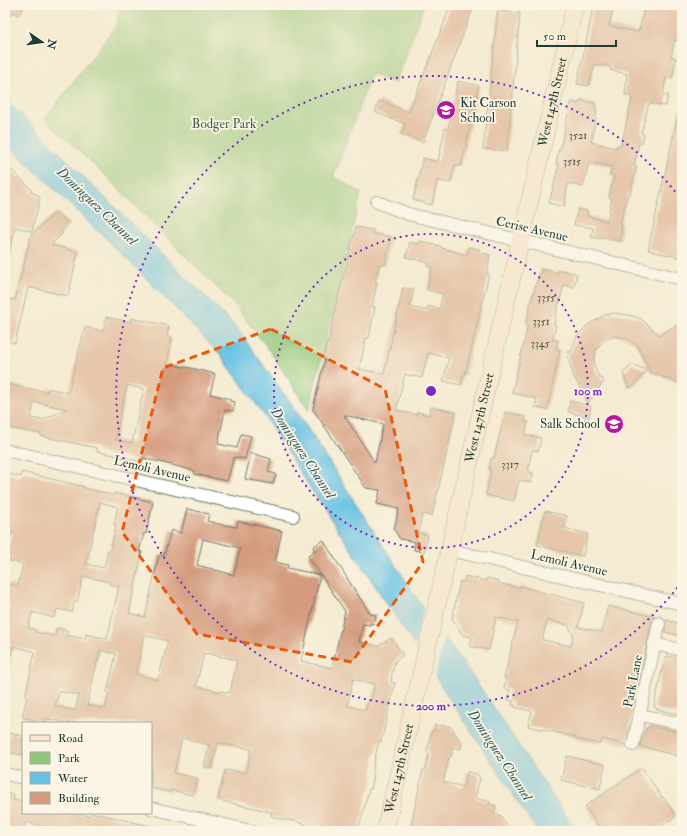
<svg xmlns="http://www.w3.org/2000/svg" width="687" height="836" font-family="'IM FELL Double Pica',serif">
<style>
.green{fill:#91c77a;stroke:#588257}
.water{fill:#66c1e4;stroke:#427f8c}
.pier{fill:#f4ebd2}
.building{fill:#d49b7e;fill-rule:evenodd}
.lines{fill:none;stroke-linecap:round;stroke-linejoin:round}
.street-casing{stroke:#6a7a6b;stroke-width:14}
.secondary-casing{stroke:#6a7a6b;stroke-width:18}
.street{stroke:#fff;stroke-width:12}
.secondary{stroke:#fbe5cf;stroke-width:17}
.marked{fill:none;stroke:#e8590c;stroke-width:3;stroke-dasharray:8 5;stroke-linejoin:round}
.ring{fill:none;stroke:#7b2cbf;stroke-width:2;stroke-dasharray:2 4}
.labels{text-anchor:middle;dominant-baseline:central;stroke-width:3.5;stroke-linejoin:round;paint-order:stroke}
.number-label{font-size:11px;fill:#4c5446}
.street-label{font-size:13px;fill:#1f3d34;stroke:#fcf5e5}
.poi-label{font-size:13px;fill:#1f3d34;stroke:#fcf5e5;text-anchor:start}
.park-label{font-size:13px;fill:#3c6046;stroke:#fcf5e5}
.water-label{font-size:14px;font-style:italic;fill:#315e60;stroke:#fcf5e5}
.centre{fill:#7b2cbf;stroke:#fcf5e5;stroke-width:2}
.ring-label{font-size:12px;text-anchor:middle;font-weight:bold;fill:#7b2cbf;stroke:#fcf5e5;stroke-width:3.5;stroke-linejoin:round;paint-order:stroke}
</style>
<rect width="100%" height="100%" fill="#fcf5e5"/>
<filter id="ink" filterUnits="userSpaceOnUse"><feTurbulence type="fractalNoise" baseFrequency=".025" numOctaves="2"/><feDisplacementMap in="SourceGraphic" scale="8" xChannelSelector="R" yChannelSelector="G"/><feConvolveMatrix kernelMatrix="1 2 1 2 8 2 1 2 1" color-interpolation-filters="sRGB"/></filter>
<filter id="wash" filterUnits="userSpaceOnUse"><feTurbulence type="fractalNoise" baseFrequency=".012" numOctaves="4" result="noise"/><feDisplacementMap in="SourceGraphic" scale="16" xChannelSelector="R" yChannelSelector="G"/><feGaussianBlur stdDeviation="0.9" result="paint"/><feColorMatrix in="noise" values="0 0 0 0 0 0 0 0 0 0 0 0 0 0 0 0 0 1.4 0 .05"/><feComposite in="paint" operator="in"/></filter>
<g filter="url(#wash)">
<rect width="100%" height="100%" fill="#f4ebd2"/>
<path class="green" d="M 121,5 L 140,5 L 150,8 L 151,5 L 424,5 L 395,83 L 371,74 L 336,170 L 333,176 L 361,193 L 309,410 L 267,347 L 237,308 L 107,177 L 45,119 L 116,26 Z"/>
<path class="water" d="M 5,99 L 235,326 L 295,409 L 420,603 L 469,671 L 576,831 L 537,831 L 300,472 L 262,412 L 220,354 L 129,261 L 5,142 Z"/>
<path class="pier" d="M 425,606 L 445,634 L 434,678 L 414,648 Z"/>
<g id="blocks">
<g class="building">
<path d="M 5,5 L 26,5 L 18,15 L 13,12 L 5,22 Z"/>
<path d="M 451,5 L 474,5 L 423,142 L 401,134 L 405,124 L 375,112 L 379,101 L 409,112 Z"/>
<path d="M 594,5 L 614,5 L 609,26 L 637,32 L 639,31 L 645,5 L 682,5 L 682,35 L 681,41 L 675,40 L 671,57 L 676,58 L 672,78 L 666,77 L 663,94 L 668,95 L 666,106 L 649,103 L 641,133 L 644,134 L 642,143 L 639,143 L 634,166 L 637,166 L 630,194 L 628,194 L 620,224 L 622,224 L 621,230 L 622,230 L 620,241 L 601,237 L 601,239 L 591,237 L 593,228 L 574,225 L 578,209 L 588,211 L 587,216 L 607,221 L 612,198 L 609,197 L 614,176 L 610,175 L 612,167 L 589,162 L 583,187 L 568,183 L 564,207 L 549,203 L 559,165 L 556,164 L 559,149 L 560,150 L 571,102 L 579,104 L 580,100 L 596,104 L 595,110 L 597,111 L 591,142 L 616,148 L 617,145 L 621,146 L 632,99 L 631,99 L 631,96 L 625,95 L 627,74 L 610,70 L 611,67 L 595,64 L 589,86 L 577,84 Z"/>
<path d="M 498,11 L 520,13 L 507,151 L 483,149 Z"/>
<path d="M 458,81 L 479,86 L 461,166 L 455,165 L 450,183 L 437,180 L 432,205 L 413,200 L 423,158 L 438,162 L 445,128 L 448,129 Z"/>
<path d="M 679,110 L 682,110 L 682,258 L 648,250 Z"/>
<path d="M 5,164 L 31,189 L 31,192 L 36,194 L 40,198 L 32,231 L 15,227 L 9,254 L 5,253 Z"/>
<path d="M 56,212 L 69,224 L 61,232 L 62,234 L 51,245 L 78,252 L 68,296 L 28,287 L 15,343 L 5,341 L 5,298 L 15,300 L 31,235 Z"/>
<path d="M 356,227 L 373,230 L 372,233 L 391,237 L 385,265 L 379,264 L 375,283 L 377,283 L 372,306 L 375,307 L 371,327 L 369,338 L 366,338 L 359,369 L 384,374 L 403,288 L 414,289 L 410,307 L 427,311 L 428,306 L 439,309 L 443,294 L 427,290 L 432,267 L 428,267 L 429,263 L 406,257 L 410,242 L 419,244 L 420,241 L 431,244 L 441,246 L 441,248 L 467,255 L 469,247 L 480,249 L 479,252 L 490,255 L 487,273 L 489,274 L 465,375 L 463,375 L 461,385 L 443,381 L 449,358 L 428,353 L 422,378 L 405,374 L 396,410 L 416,415 L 417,412 L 429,415 L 431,407 L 456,412 L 432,516 L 423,514 L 422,516 L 418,533 L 428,535 L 424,552 L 414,550 L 415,542 L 400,539 L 394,529 L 399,509 L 377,504 L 380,490 L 366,488 L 313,409 L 325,358 L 323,358 L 327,343 L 328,344 L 335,309 ZM 344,415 L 383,424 L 375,463 Z"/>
<path d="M 541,269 L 558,273 L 559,270 L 562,271 L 562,270 L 577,274 L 574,287 L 564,285 L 555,317 L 554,324 L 556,325 L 552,340 L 558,341 L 556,349 L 560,350 L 547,410 L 535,407 L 537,399 L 512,393 L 528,325 L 526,324 L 531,301 Z"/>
<path d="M 614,313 L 633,316 L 641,319 L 659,335 L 677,325 L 682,335 L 682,384 L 650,372 L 637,345 L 626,338 L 615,336 L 603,341 L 596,350 L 594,359 L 594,365 L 598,375 L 604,381 L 588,403 L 573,375 L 567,352 L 571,352 L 577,336 L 589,324 L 605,315 Z"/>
<path d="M 106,317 L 130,322 L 131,318 L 169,326 L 167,337 L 172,338 L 167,364 L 191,368 L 215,374 L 210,394 L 230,399 L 230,401 L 235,402 L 233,411 L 225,410 L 218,444 L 237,448 L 241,434 L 251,436 L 245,459 L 234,457 L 227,481 L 194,474 L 195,471 L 176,466 L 143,458 L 142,462 L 97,451 L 97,448 L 41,436 L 41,434 L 5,427 L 5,412 L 9,396 L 5,395 L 7,384 L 47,392 L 48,388 L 68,393 L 85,327 L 103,331 ZM 127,385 L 144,389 L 132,443 L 115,440 ZM 34,402 L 35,402 L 67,409 L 42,420 L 31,418 Z"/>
<path d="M 631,364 L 647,370 L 635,385 L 628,388 L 623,373 L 629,368 Z"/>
<path d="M 570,401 L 591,406 L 589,417 L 568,412 Z"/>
<path d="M 505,412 L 526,417 L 524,421 L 528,422 L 525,435 L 541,438 L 538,451 L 532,450 L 528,472 L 533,473 L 531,483 L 519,480 L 514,501 L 486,495 L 491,470 L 489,470 L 491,458 L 494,458 Z"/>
<path d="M 251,453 L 271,459 L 268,472 L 276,474 L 273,484 L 245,479 Z"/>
<path d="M 22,472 L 85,487 L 84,488 L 113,495 L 114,493 L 153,502 L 146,534 L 144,533 L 139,551 L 142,552 L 129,613 L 145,617 L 159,555 L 164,556 L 171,530 L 181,533 L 187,509 L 209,514 L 207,521 L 223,525 L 237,527 L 238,521 L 282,531 L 275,562 L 288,565 L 287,568 L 320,575 L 301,661 L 332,668 L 345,611 L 308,556 L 315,551 L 313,547 L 323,540 L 370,614 L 376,615 L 374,624 L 370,623 L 370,625 L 363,624 L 359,642 L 378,646 L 391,638 L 403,655 L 395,661 L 391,678 L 392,678 L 391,682 L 395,683 L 381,742 L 379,741 L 375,757 L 372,775 L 374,775 L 371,789 L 369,789 L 358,831 L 343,831 L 330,828 L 329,831 L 327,831 L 319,829 L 320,827 L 309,826 L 295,821 L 280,819 L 271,816 L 272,812 L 218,800 L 225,770 L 246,773 L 251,749 L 218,743 L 212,769 L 204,767 L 209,745 L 182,738 L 174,773 L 197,778 L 193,795 L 170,790 L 170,792 L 151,788 L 151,723 L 67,723 L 46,718 L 45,723 L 35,723 L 35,720 L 22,717 L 27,698 L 25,697 L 35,652 L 14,646 L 13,650 L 12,650 L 9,666 L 5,666 L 5,632 L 10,609 L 5,608 L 5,583 L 18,586 L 23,564 L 6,560 L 12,532 L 5,532 L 5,473 L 21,477 ZM 100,502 L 118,507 L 114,525 L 116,525 L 110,550 L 108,550 L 104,568 L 86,564 ZM 203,539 L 240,548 L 234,575 L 197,565 ZM 83,576 L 110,582 L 109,584 L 119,586 L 107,639 L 86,634 L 85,639 L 66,635 L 67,630 L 57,628 L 55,636 L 35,632 L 36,630 L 28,628 L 32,612 L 54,618 L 57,609 L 72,612 L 74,602 L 77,602 ZM 144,635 L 168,641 L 158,680 L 136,674 ZM 100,650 L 116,654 L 107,692 L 109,693 L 105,709 L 87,705 ZM 204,653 L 237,660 L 230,693 L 221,691 L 221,692 L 196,686 ZM 353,679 L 375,684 L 371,701 L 368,701 L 366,710 L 347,706 ZM 59,691 L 79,695 L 75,711 L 55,706 Z"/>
<path d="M 545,511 L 567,516 L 564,528 L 588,534 L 583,556 L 537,545 Z"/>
<path d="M 465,576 L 486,581 L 487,578 L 498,581 L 498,583 L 519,588 L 520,586 L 584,603 L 578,627 L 602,632 L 608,606 L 655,617 L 652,621 L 647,642 L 626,745 L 602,739 L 600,744 L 576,739 L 576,737 L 528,726 L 532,711 L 514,707 L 515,705 L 512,705 L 513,701 L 508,700 L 510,690 L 504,689 L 506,679 L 504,678 L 518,622 L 496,617 L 489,650 L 470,646 L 472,637 L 463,635 L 452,618 L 460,581 L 464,582 ZM 547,620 L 568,625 L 573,634 L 571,646 L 542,640 Z"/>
<path d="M 666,620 L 682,624 L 682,636 L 665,632 Z"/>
<path d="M 667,656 L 682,659 L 682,713 L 678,712 L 677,714 L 656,709 L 656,707 L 654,706 L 665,657 L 667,658 Z"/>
<path d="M 435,725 L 441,727 L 441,725 L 451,727 L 462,743 L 461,749 L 453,747 L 451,757 L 449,757 L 443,782 L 464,787 L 467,772 L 477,774 L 480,778 L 475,798 L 490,802 L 490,804 L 496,806 L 494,814 L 501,816 L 511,831 L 410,831 L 423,770 L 425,770 L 429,753 L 427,752 L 432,730 L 434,731 Z"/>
<path d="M 649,726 L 682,733 L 682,757 L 640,746 L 642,736 L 644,737 L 646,728 L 649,728 Z"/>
<path d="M 10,733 L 23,736 L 23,755 L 6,752 Z"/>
<path d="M 567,756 L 605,765 L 600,789 L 561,780 Z"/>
<path d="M 642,768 L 662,798 L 663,797 L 669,805 L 676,816 L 654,831 L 602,831 L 585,806 Z"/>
<path d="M 5,793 L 14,795 L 13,800 L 23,802 L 23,813 L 75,813 L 90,816 L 91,813 L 95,813 L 158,828 L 157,831 L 45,831 L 46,827 L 25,822 L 23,831 L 5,831 Z"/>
</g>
</g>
</g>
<g filter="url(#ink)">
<use href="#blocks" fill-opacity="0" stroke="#6a7a6b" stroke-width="1"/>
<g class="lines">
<g class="street-casing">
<g id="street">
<path d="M 377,202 L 408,214 L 682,279"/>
<path d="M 5,450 L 293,516"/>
<path d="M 450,550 L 682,604"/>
<path d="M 654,644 L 682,650"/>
<path d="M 640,715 L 682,724"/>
<path d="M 633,745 L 659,623"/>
<path d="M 5,774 L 23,778"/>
<path d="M 151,808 L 251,831"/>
</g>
</g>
<g class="secondary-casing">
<g id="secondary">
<path id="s1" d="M 385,831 L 483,403 L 575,5"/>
</g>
</g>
<use href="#street" class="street"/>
<use href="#secondary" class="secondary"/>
</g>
</g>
<path d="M0 0H687V836H0ZM 271,329 L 385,389 L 423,562 L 352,662 L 197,634 L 122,532 L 163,368 Z" fill="#f4ebd2" fill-opacity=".55" fill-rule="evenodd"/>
<path class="marked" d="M 271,329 L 385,389 L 423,562 L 352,662 L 197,634 L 122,532 L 163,368 Z"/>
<g class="ring">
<circle cx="431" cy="391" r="157"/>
<path d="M681 583A315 315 0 1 1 681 199"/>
</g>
<defs>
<g id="school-disc" transform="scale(1)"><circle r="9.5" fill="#b5179e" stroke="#fcf5e5"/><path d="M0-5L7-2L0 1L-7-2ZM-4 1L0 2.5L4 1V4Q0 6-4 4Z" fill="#fff"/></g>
</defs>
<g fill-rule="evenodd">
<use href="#school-disc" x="446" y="110"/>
<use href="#school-disc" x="614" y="424"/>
</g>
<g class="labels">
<g class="number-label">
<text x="578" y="135">3521</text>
<text x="572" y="161">3515</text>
<text x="546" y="297">3355</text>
<text x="541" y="321">3351</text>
<text x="540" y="343">3345</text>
<text x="510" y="464">3317</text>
</g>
<g class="street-label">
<text stroke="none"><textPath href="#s1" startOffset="748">West 147th Street</textPath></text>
<text transform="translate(532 229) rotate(13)">Cerise Avenue</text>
<text stroke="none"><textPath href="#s1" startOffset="424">West 147th Street</textPath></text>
<text transform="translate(152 469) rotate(13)">Lemoli Avenue</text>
<text transform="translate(569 563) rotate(13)">Lemoli Avenue</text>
<text transform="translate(633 681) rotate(-79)">Park Lane</text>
<text stroke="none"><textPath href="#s1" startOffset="64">West 147th Street</textPath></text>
</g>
<g class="poi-label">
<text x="460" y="103">Kit Carson<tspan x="460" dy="15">School</tspan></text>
<text x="600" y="424" text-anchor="end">Salk School</text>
</g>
<g class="park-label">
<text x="224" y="124">Bodger Park</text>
</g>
<g class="water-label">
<text transform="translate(97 206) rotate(44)">Dominguez Channel</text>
<text transform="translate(303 453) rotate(57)">Dominguez Channel</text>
<text transform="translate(500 755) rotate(57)">Dominguez Channel</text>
</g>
</g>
<circle cx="431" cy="391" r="6" class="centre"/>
<g class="ring-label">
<text x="588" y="395">100 m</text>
<text x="431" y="710">200 m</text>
</g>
<rect width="687" height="836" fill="none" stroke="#fcf5e5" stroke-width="20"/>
<rect x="22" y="722" width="130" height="92" fill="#fcf5e5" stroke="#a4ab9e"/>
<rect x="30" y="735" width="20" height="6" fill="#fbe5cf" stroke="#a4ab9e"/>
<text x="58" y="742" font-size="12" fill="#1f3d34">Road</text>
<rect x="30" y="752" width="20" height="12" fill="#91c77a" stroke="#a4ab9e"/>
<text x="58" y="762" font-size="12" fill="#1f3d34">Park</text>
<rect x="30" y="772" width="20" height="12" fill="#66c1e4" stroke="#a4ab9e"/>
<text x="58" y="782" font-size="12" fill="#1f3d34">Water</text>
<rect x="30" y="792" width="20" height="12" fill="#d49b7e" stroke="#a4ab9e"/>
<text x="58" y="802" font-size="12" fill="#1f3d34">Building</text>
<g transform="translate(42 42) rotate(103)" stroke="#fcf5e5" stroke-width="3" paint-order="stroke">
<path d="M0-3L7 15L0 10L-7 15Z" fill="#1f3d34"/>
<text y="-6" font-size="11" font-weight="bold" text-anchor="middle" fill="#1f3d34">N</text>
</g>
<path d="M537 40v6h79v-6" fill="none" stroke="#1f3d34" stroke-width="2"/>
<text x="543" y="40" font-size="12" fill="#1f3d34" stroke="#fcf5e5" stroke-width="3" paint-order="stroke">50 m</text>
</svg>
